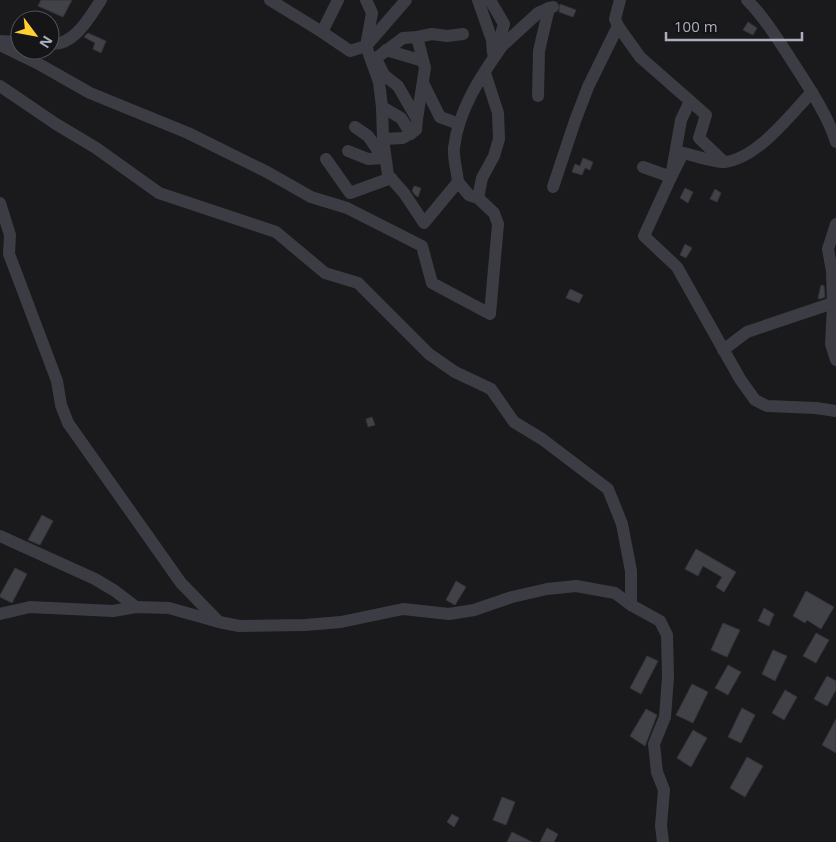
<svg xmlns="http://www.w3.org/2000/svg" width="836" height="842" font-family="'Open Sans',sans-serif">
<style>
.building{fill:#414247;stroke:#343339}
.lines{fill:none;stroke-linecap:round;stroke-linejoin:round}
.minor{stroke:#3c3d44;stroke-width:12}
</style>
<rect width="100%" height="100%" fill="#1a1a1c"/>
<g class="building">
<path d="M 41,0 L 72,0 L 63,17 L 38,6 Z"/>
<path d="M 560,4 L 576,10 L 573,17 L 559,12 Z"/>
<path d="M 748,22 L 757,28 L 753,35 L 743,30 Z"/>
<path d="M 88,33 L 106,41 L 101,53 L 93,49 L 95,43 L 84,37 Z"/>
<path d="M 583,158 L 593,162 L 590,170 L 585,168 L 582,175 L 572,172 L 575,164 L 580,166 Z"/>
<path d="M 414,186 L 421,188 L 418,197 L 415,195 L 412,191 Z"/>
<path d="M 685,188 L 693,192 L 688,203 L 680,198 Z"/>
<path d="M 715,189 L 721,193 L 717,202 L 710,199 Z"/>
<path d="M 685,244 L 692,248 L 686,258 L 680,255 Z"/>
<path d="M 821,285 L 824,286 L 825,297 L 820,299 L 818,298 Z"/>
<path d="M 570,289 L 583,295 L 579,303 L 566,298 Z"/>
<path d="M 372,417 L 375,425 L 368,427 L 366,419 Z"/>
<path d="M 42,515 L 53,521 L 40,545 L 28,540 Z"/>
<path d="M 696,549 L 736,572 L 724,592 L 716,587 L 722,577 L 703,566 L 698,576 L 685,569 Z"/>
<path d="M 15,568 L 27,574 L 12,603 L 0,597 L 0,595 Z"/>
<path d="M 456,581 L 466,587 L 455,605 L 446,600 Z"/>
<path d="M 806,591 L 834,607 L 821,629 L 807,620 L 805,623 L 793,616 Z"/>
<path d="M 764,608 L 774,614 L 769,626 L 758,621 Z"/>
<path d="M 723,623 L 740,630 L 727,657 L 711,650 Z"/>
<path d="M 816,633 L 829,640 L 816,663 L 803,656 Z"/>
<path d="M 773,650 L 787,656 L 775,681 L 762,674 Z"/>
<path d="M 647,656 L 658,661 L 641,694 L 630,688 Z"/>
<path d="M 728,665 L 741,672 L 728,695 L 715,688 Z"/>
<path d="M 827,676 L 836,681 L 836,690 L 827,706 L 814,699 Z"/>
<path d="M 692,684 L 708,692 L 693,723 L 676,715 Z"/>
<path d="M 785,690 L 797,697 L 784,720 L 772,713 Z"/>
<path d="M 742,708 L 755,715 L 741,743 L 728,737 Z"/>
<path d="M 646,709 L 657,715 L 645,746 L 630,736 Z"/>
<path d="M 836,719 L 836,753 L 822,745 Z"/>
<path d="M 693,730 L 707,738 L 691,767 L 677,758 Z"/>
<path d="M 747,757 L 763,766 L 745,797 L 730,788 Z"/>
<path d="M 502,797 L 515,802 L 506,825 L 493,820 Z"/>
<path d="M 452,814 L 459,818 L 454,827 L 447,822 Z"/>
<path d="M 547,828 L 558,834 L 554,842 L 540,842 Z"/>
<path d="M 512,832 L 532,842 L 507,842 Z"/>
</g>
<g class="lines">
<g class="minor">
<path d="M 366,0 L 372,13 L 366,46 L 406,0"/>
<path d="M 478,0 L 492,40 L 493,53"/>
<path d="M 620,0 L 615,19 L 618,26 L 640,57 L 706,115 L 699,138 L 724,162"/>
<path d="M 747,0 C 764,17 777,38 790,58 C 806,83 828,115 836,142"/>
<path d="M 322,32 L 338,0"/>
<path d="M 0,41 L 20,42"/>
<path d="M 496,43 L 502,46 L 538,13 L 549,8"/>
<path d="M 50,44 C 74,46 89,18 101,0"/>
<path d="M 0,45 L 37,63 L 90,93 L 188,133 L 267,172 L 311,197 L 347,208 L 422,246 L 432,283 L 490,314 L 498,224 L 494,213 L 478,198 L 469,195 L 458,182 L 424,223 L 404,193 L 388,175 L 383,139 L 382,107 L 379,82 L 366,46 L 350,51 L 322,32 L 270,0"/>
<path d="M 386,50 L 423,61"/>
<path d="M 375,59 L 403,38 L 417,37 L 432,34 L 447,36 L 463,34"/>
<path d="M 378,63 L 384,75 L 398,86 L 417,119 L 425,68 L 417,37"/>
<path d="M 423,83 L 440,117 L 459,124"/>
<path d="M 0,86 L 56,124 L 96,148 L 159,193 L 276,232 L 325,273 L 358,283 L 429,354 L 455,372 L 491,389 L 514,422 L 542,439 L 608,489 L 622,524 L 631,571 L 631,605"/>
<path d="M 538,96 L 539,51 L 549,8 L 553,7"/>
<path d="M 690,101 L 681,120 L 671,177 L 644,236 L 677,267 L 740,379 L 755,400 L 767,406 L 816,408 L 836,411"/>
<path d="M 382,107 L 401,118 L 411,134"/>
<path d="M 355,127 L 368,136 L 384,159"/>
<path d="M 383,139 L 403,138 L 416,130 L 417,119"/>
<path d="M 348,151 L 368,159 L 383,158"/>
<path d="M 326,159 L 350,193 L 391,178"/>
<path d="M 643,167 L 671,177 L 683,153 C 693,155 716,163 725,162 C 758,158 790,115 812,92"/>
<path d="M 458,182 C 457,171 453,158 454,148 C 458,110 481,76 502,46 L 500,38 L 504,24 L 490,0"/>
<path d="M 553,187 L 575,121 L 588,87 L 618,26"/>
<path d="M 478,198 L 482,178 L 494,156 L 499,139 L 498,113 L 485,73"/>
<path d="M 0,203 L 10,235 L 9,254 L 57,381 L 61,405 L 68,423 L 181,583 L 217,620"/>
<path d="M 836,224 L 828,249 L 832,271 L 833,307 L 831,344 L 836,360"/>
<path d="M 723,350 L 747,332 L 833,303"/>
<path d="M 0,536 L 95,579 L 115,591 L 136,607"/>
<path d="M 0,614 L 30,607 L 113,611 L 136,607 L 169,608 L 219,622 L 239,626 L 305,625 L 341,622 L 403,609 L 449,614 L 474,610 L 512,597 L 547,589 L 576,586 L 615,593 L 631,605 L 660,621 L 667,635 L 668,677 L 665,717 L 654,744 L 657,772 L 664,790 L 661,826 L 663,842"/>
</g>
</g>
<g transform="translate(35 35) rotate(122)"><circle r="24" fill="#151518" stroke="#51535a"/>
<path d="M0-4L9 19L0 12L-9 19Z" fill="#ffd02f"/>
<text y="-8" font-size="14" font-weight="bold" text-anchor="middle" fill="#abafbd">N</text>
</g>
<path d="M666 32v8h136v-8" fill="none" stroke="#abafbd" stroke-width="2.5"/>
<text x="674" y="32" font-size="15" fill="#abafbd" stroke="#151518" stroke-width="4" paint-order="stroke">100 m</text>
</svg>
